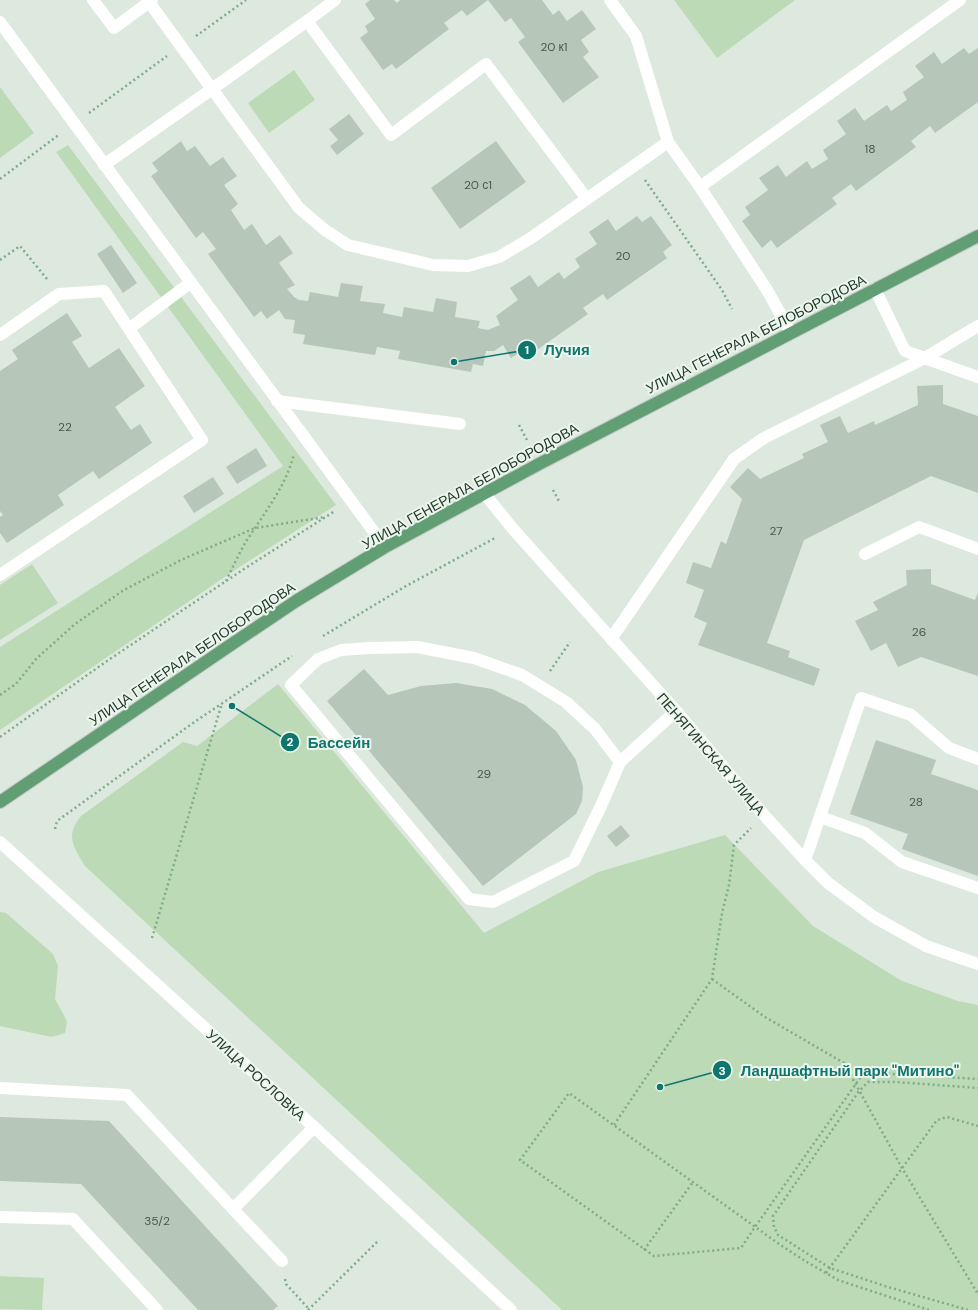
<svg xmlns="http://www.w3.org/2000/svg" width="978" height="1310" font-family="'DM Sans',sans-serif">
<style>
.green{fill:#bddab6}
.building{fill:#b6c6b9}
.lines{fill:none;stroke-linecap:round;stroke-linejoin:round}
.major-casing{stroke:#c0c7c2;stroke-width:14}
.path{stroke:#7eac89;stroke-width:2.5;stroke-dasharray:2 3;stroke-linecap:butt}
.minor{stroke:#fff;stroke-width:12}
.major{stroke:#629e73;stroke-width:12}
.labels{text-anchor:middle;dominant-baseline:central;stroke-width:4;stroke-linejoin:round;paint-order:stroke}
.number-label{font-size:12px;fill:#455c4b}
.street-label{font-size:14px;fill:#1f3826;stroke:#edf6ee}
.leader{fill:none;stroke:#0f766e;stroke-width:1.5}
.callout-dot{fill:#0f766e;stroke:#edf6ee;stroke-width:1.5}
.mark-label{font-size:12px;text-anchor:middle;font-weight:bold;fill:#fff}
.callout-label{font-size:15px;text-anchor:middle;font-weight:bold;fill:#0f766e;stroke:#edf6ee;stroke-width:4;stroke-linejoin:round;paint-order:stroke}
</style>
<rect width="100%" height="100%" fill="#dde9de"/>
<g class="green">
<path d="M 674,0 L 795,0 L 717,58 Z"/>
<path d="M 294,70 L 315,100 L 269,133 L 248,103 Z"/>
<path d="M 0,87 L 34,133 L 0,158 Z"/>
<path d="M 68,145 L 336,505 L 238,568 L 0,730 L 0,647 L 283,466 L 56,152 Z"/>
<path d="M 32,564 L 58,603 L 0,640 L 0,585 Z"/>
<path d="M 278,684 L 484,933 L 598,872 L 725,835 L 813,926 L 902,981 L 958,1001 L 978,1005 L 978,1310 L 562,1310 L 85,866 C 73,846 65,836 81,816 L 183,742 L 197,746 Z"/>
<path d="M 0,912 L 6,913 L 53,954 L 58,966 L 55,999 L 67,1021 L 65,1033 L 52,1037 L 0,1026 Z"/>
<path d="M 0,1276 L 44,1278 L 42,1310 L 0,1309 Z"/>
</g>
<g class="building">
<path d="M 370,0 L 394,0 L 397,3 L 400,0 L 542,0 L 553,15 L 559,10 L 567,21 L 582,10 L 596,29 L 581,40 L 589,52 L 583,57 L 599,77 L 563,103 L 518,42 L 525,37 L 511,18 L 505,22 L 488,0 L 467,16 L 462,10 L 444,23 L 449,29 L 396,69 L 392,64 L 383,70 L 360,38 L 368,32 L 365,26 L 375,19 L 365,4 Z"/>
<path d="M 964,48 L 969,54 L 978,48 L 978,102 L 935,133 L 930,126 L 911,141 L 916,147 L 856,191 L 851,184 L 832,198 L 837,204 L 777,248 L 771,240 L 762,248 L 742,221 L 750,215 L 745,207 L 768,190 L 759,178 L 778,165 L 786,177 L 807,161 L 812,169 L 828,159 L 823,150 L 846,134 L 837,121 L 855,108 L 864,121 L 887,105 L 891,111 L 907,100 L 903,92 L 924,77 L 915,66 L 934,52 L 942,64 Z"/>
<path d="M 349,114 L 364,134 L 337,155 L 330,146 L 338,140 L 329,129 Z"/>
<path d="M 181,141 L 187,151 L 195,146 L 210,166 L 223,157 L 230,167 L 237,176 L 224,185 L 238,204 L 231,210 L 244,230 L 252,224 L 266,245 L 280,235 L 293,253 L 279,263 L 295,285 L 287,289 L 294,297 L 299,300 L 308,301 L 310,292 L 338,297 L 341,283 L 363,286 L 360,301 L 385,304 L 383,313 L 402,317 L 404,307 L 433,312 L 436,298 L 457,302 L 455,317 L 480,321 L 478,328 L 488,330 L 500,325 L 496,316 L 518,300 L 510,288 L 530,275 L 538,287 L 559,272 L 564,279 L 580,267 L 575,259 L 597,244 L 589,232 L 608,219 L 616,231 L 637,216 L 642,222 L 651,216 L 672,245 L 663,252 L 667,258 L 607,300 L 603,294 L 583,308 L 588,314 L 527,357 L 522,351 L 511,358 L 503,345 L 494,351 L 486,351 L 483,366 L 473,364 L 471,372 L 398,359 L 400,351 L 377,347 L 375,355 L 303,344 L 305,335 L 293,333 L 295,320 L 285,319 L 279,310 L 267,319 L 261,311 L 254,317 L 208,254 L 216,249 L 203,232 L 196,238 L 151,176 L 158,171 L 152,163 Z"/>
<path d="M 496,141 L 526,182 L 460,229 L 431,188 Z"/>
<path d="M 111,245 L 137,283 L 123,293 L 97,254 Z"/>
<path d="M 67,313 L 82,336 L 72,342 L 89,368 L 119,348 L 145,386 L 115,407 L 131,430 L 140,424 L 152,443 L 99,479 L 93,471 L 58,495 L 64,505 L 7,543 L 0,533 L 0,517 L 3,515 L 0,511 L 0,371 L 18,359 L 12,350 Z"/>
<path d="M 943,385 L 943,404 L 978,416 L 978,493 L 931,476 L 804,540 L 767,643 L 790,651 L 788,657 L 820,669 L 814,686 L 698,645 L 707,623 L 694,617 L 704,590 L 686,583 L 693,562 L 711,568 L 721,541 L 726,544 L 742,499 L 730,487 L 748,468 L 760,479 L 804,458 L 802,454 L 828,442 L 820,425 L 840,416 L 848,433 L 874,421 L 875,425 L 918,405 L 917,386 Z"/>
<path d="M 256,448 L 267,466 L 237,484 L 226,467 Z"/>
<path d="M 213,477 L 224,494 L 194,513 L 183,496 Z"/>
<path d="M 931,569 L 931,584 L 975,600 L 978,593 L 978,676 L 921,657 L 898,667 L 886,643 L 871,651 L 855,621 L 878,610 L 873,602 L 907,585 L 906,570 Z"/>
<path d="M 364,669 L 388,695 L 421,686 L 456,683 L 492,689 L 525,705 L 556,731 L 576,760 L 583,787 L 582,801 L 576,814 L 483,886 L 327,701 Z"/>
<path d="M 876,740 L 936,760 L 931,774 L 978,790 L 978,876 L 902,849 L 908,834 L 850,814 Z"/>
<path d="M 621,825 L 630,836 L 616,847 L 607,836 Z"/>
<path d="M 0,1117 L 109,1121 L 278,1306 L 273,1310 L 198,1310 L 81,1184 L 0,1181 Z"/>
</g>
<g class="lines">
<g class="major-casing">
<path id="major" d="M 0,802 L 232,644 L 296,601 L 385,547 L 539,464 L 978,236"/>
</g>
<g class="path">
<path d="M 196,36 L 246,0"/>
<path d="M 89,113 L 167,56"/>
<path d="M 0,179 L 60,134"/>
<path d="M 645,180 L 722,290 L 732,309"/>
<path d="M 0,260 L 20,246 L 47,279"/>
<path d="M 519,425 L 528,442"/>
<path d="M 553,490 L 560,503"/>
<path d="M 226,581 C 233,567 239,553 247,540 C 265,512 286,486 294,454"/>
<path d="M 323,636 L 406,586 L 495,538"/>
<path d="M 550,671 L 570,642"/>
<path d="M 0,695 L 16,684 L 36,659 L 75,624 L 124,590 L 181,560 L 255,528 L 325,517"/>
<path d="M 0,737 L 107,661 L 244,569 L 335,511"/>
<path d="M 55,829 L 57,821 L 193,723 L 292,656"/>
<path d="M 152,938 L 222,703"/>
<path d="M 712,979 L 765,1017 L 844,1063 L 902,1168 L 978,1294"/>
<path d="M 614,1125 L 712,979 L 722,913 L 729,885 L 734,845 L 751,828"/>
<path d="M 644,1250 L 693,1182"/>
<path d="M 826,1273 L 937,1120 L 947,1117 L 978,1126"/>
<path d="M 285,1279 L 286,1284 L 309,1309"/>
<path d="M 308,1310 L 378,1241"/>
<path d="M 929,1310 L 838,1280 L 805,1261 L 779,1244 L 569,1093 L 520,1160 L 654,1256 L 741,1248 L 755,1227 L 860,1078 L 874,1073 L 978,1079"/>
<path d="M 968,1310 L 888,1287 L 830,1268 L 778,1235 L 774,1227 L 773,1216 L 859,1091 L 868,1082 L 896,1082 L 978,1088"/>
</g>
<g class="minor">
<path d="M 93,0 L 114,28 L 152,0"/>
<path d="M 335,0 L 307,21 L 391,135 L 486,64 L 587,199"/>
<path d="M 610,0 L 636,36 L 668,142 L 700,187 L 767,290 L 791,333"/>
<path d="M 307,21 L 212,89 L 299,208 L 325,230 L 348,245 L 433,265 L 468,266 L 499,257 L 531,238 L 668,142"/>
<path d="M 0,22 L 385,547"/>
<path d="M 104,165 L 212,89 L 149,2"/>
<path d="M 700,187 L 960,0"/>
<path d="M 875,289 L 905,351 L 978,377"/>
<path d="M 130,328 L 190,283"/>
<path d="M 0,335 L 59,294 L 104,291 L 202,440 L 0,575"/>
<path d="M 277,401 L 460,424"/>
<path d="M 484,493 L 513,529 L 676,711 L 764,815 L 805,860 L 828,883 L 874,917 L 926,946 L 978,964"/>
<path d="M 865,554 L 919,527 L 978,549"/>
<path d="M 611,639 L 734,459 L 764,438 L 925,358 L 978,326"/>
<path d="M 620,762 L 595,729 L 566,702 L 522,675 L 474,658 L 417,647 L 370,648 L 341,650 L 318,659 L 291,685 L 469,899 L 493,902 L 574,861 L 601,806 L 620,762 L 676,711"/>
<path d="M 820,817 L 865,833 L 902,862 L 978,888"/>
<path d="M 0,842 L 314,1127 L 511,1310"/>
<path d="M 805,860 L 861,698 L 911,715 L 949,748 L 978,759"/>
<path d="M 0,1088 L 127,1095 L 233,1209"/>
<path d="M 0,1217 L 73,1219 L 157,1310"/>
<path d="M 282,1261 L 233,1209 L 314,1127"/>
</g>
<use href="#major" class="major"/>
</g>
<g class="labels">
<g class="number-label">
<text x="554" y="47">20 к1</text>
<text x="870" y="149">18</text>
<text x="478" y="185">20 с1</text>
<text x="623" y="256">20</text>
<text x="65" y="427">22</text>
<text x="776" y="531">27</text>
<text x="919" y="632">26</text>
<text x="484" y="774">29</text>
<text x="916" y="802">28</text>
<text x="157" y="1221">35/2</text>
</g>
<g class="street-label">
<text transform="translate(756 334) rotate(-27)">УЛИЦА ГЕНЕРАЛА БЕЛОБОРОДОВА</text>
<text transform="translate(470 486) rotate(-29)">УЛИЦА ГЕНЕРАЛА БЕЛОБОРОДОВА</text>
<text transform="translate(192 654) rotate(-34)">УЛИЦА ГЕНЕРАЛА БЕЛОБОРОДОВА</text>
<text transform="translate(711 754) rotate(49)">ПЕНЯГИНСКАЯ УЛИЦА</text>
<text transform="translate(256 1075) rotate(42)">УЛИЦА РОСЛОВКА</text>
</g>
</g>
<path class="leader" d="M454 362L527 350M232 706L290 742M660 1087L722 1070"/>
<g class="callout-dot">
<circle cx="454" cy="362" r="4"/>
<circle cx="232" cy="706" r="4"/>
<circle cx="660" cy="1087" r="4"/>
<circle cx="527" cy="350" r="10"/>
<circle cx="290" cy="742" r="10"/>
<circle cx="722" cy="1070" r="10"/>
</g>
<g class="mark-label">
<text x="527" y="354">1</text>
<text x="290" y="746">2</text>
<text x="722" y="1075">3</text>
</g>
<g class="callout-label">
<text x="567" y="355">Лучия</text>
<text x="339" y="748">Бассейн</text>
<text x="850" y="1076">Ландшафтный парк "Митино"</text>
</g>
</svg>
